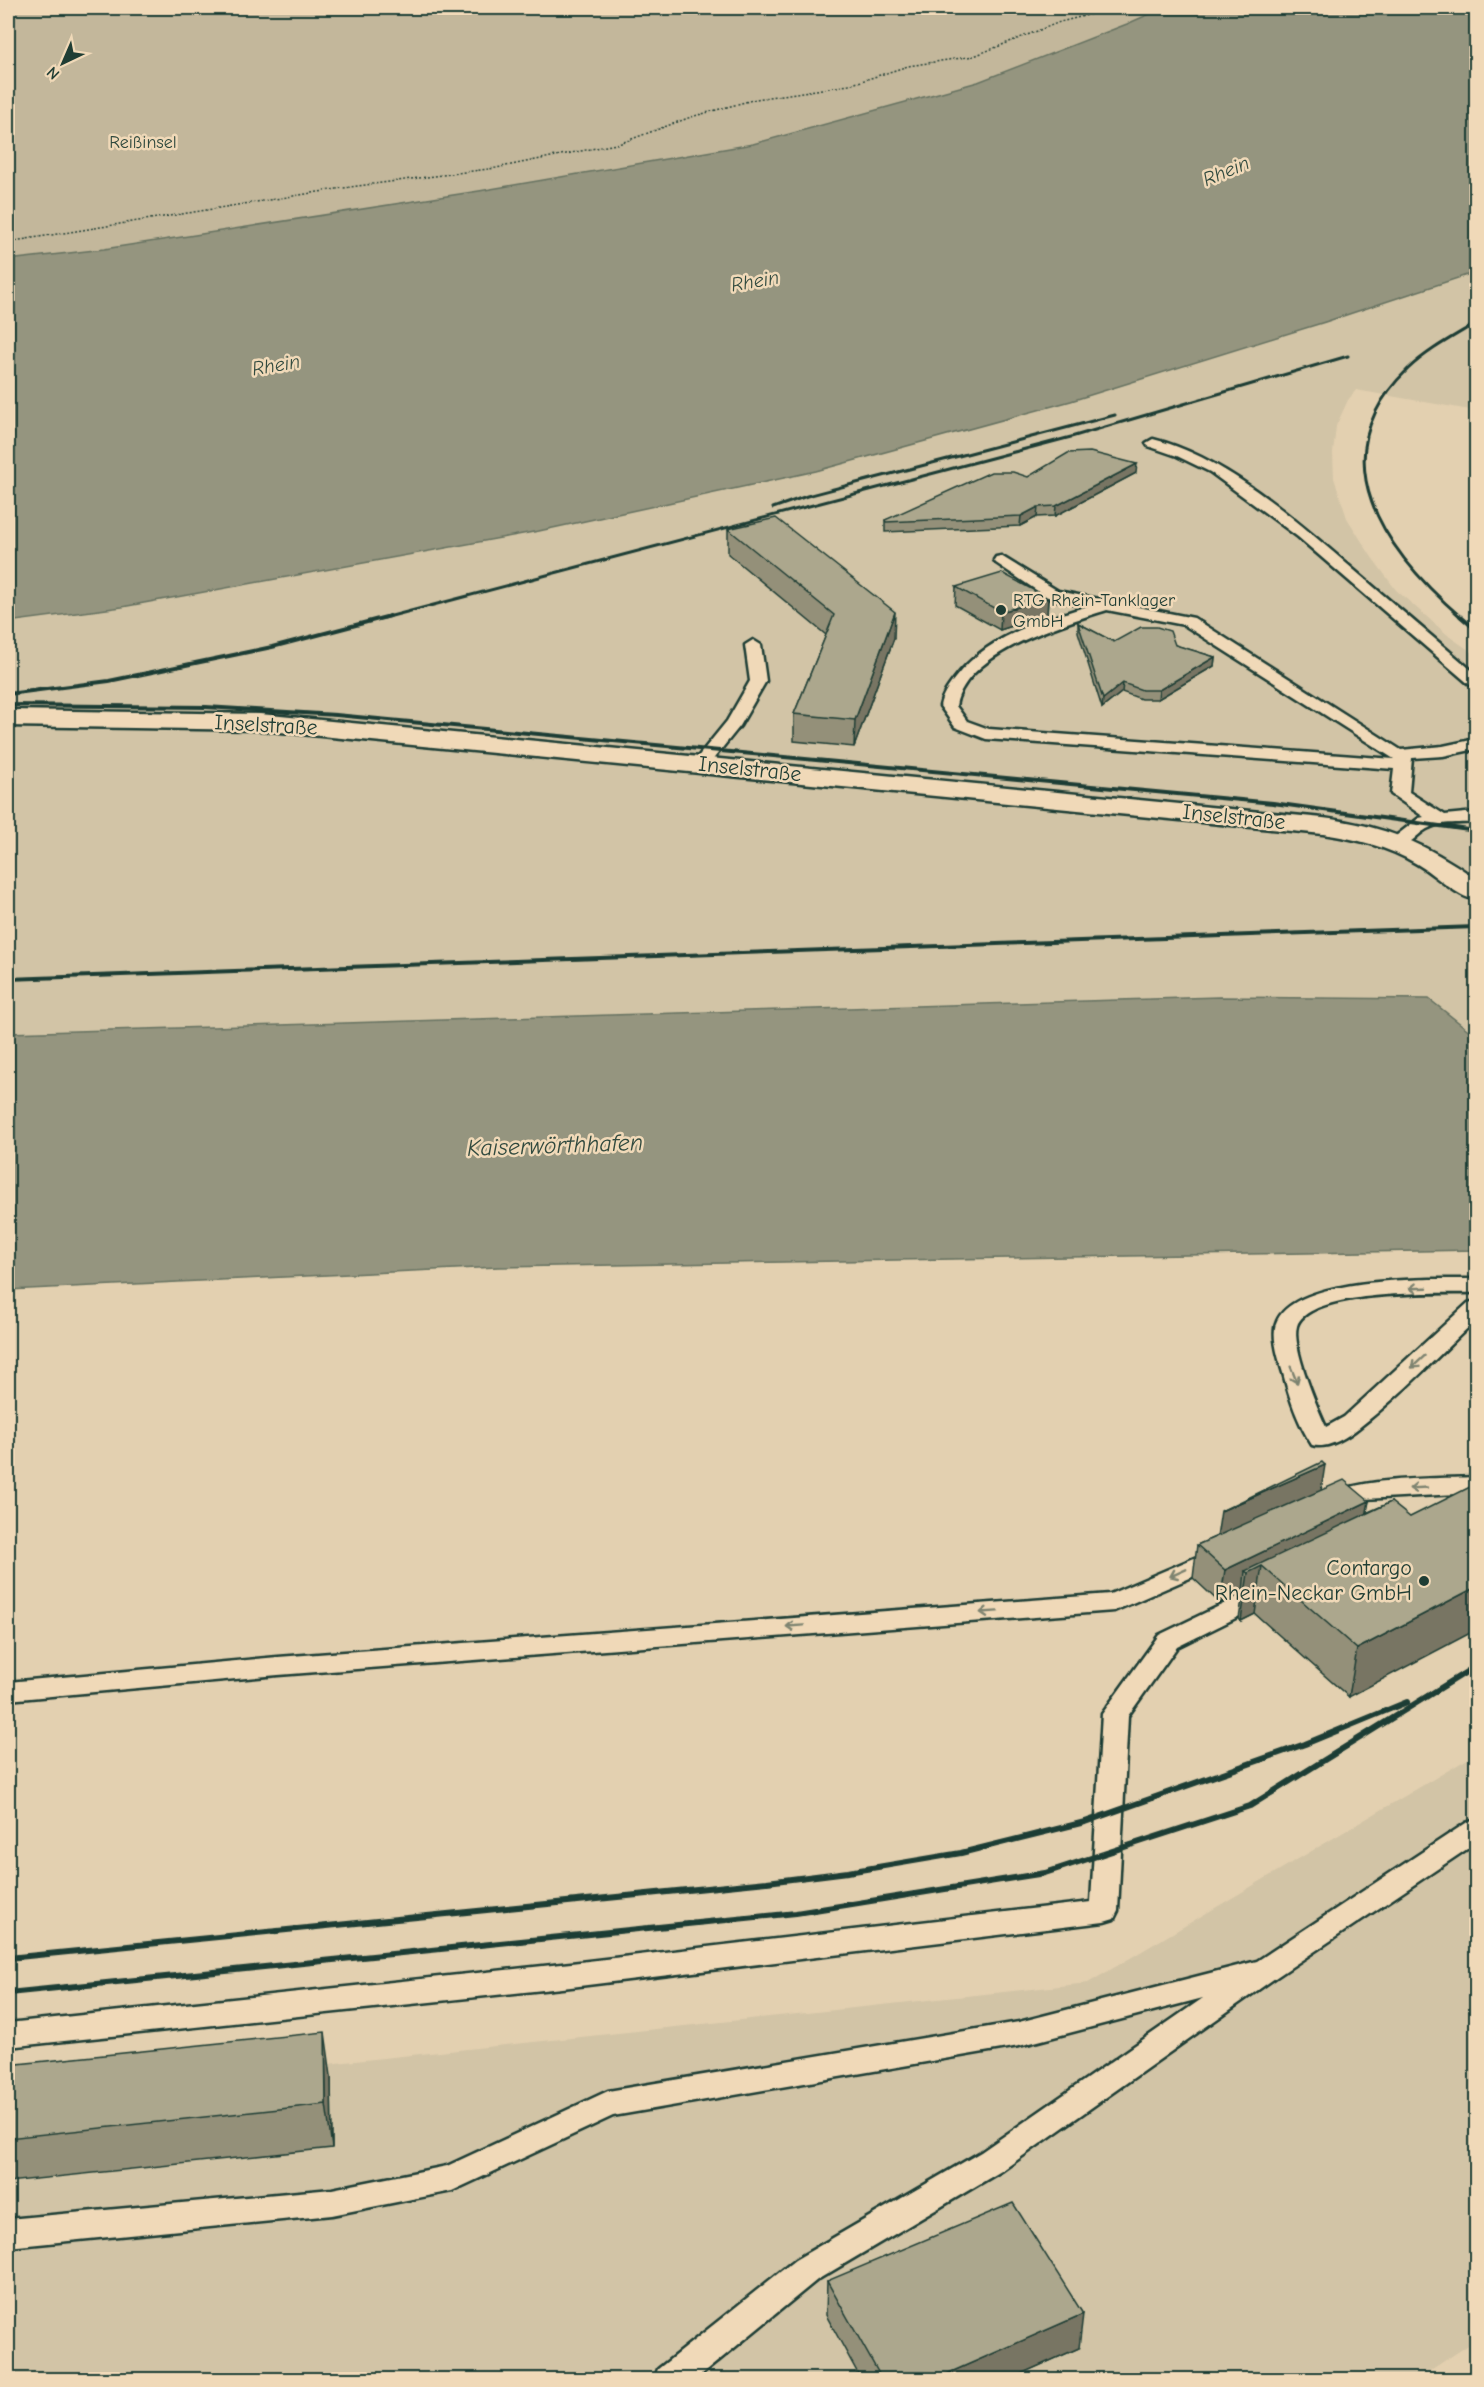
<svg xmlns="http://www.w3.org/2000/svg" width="1484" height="2387" font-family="'Comic Neue',sans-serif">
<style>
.built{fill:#d2c4a6}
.green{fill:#c3b79b;stroke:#717a68;stroke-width:1.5}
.water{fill:#95957f;stroke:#667261;stroke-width:1.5}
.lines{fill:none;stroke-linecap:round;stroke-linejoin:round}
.lane-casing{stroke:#1f3d34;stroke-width:5}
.street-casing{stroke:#1f3d34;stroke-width:5}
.path{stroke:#1f3d34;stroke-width:1.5;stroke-dasharray:2 2;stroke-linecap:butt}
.lane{fill:#f0d9b8;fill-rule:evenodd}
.street{fill:#f0d9b8;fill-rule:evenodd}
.rail-far2{stroke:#1f3d34;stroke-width:3}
.rail-far1{stroke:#1f3d34;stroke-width:4}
.rail{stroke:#1f3d34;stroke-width:6}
.wall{fill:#949079;stroke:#1f3d34;stroke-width:1.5}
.shaded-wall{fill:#787563;stroke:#1f3d34;stroke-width:1.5}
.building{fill:#aca78d;stroke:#1f3d34;stroke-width:1.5}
.oneway{stroke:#7d836f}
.poi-dot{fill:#1f3d34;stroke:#f0d9b8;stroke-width:2}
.labels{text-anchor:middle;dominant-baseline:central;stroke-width:5;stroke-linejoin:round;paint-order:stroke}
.far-park-label{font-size:18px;fill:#2f493e;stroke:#f0d9b8}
.far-poi-label{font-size:18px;fill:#1f3d34;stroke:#f0d9b8;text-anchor:start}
.far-water-label{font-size:20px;font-style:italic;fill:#314a3f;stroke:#f0d9b8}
.street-label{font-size:22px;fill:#1f3d34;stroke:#f0d9b8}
.poi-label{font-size:22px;fill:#1f3d34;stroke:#f0d9b8;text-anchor:end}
.water-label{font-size:24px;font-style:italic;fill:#314a3f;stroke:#f0d9b8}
</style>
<rect width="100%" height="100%" fill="#e3d0b0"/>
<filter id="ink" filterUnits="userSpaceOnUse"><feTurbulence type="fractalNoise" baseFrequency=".0167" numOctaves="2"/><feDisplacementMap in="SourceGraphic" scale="12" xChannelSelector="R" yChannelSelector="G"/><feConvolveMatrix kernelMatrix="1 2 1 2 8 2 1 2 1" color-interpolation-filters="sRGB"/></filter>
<g filter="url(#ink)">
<g class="built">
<path d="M 1476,272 L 1476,411 L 1356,390 L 1348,400 L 1336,426 L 1333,453 L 1334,478 L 1347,518 L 1371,556 L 1396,590 L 1450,637 L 1476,655 L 1476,1036 L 1429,999 L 1219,997 L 8,1033 L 8,621 L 122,607 L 539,531 L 1325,322 Z"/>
<path d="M 1476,1754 L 1476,2340 L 1417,2379 L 8,2379 L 8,2098 L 1088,1983 Z"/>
</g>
<path class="green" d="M 8,8 L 1277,8 L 1075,83 L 8,293 Z"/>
<g class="water">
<path d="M 1163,8 L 1476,8 L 1476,272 L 1325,322 L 1071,401 L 816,471 L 539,531 L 122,607 L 8,622 L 8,260 L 104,249 L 479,191 L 753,144 L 978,82 L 1127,24 Z"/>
<path d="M 1219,997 L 1429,999 L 1476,1036 L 1476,1250 L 498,1267 L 8,1290 L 8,1033 Z"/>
</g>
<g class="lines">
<g class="lane-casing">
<g id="lane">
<path d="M 1153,439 C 1226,457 1298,522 1354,570 C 1395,605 1436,640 1476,674 L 1476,687 L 1470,685 L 1298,537 L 1210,472 L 1177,456 L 1148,446 L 1146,443 Z"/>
<path d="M 1001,556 L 1058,591 L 1194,618 L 1401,750 L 1443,746 L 1476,739 L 1476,749 L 1443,756 L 1412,758 L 1409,792 L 1445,815 L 1476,812 L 1476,822 C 1463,824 1441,821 1429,828 C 1415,834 1408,851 1392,847 L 1389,843 L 1392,839 L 1419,818 L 1424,817 L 1391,794 L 1394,769 L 986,739 L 955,727 L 940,706 C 942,695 948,687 955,678 C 987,636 1040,621 1088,606 L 1048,598 L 996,563 L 994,560 L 996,557 ZM 1107,610 L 1184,625 L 1394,759 L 989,729 L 967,721 L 956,706 C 965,652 1063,624 1107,610 Z"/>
<path d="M 753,640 L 761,645 L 766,681 L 740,726 L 706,768 L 694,768 L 692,764 L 727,721 L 750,681 L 745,645 Z"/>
<path d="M 1433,1279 L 1476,1279 L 1476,1293 C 1443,1293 1309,1289 1297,1326 C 1291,1346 1317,1407 1326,1427 L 1344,1417 L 1468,1303 L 1476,1301 L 1476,1320 C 1439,1355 1402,1394 1361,1426 C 1349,1436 1328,1450 1312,1445 C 1298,1424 1289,1397 1283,1373 C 1279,1360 1273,1341 1275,1328 C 1282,1282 1397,1280 1433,1279 Z"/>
<path d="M 1476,1477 L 1476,1493 L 1364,1499 L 1333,1512 L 1324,1510 L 1321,1504 C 1339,1475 1442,1479 1476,1477 Z"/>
<path d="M 1220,1547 L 1229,1549 L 1232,1555 L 1229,1561 L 1114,1611 L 278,1675 L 8,1700 L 8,1682 L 278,1657 L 1110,1594 Z"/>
<path d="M 1265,1584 L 1274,1587 L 1277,1593 L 1274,1599 L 1177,1647 L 1128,1716 L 1118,1911 L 1114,1919 L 1104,1922 L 571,1987 L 8,2047 L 8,2023 L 571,1963 L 1091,1902 L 1102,1714 L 1159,1635 Z"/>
<path d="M 1476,1820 L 1476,1843 L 1275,1978 L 1003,2170 L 817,2280 L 695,2380 L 654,2380 L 658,2369 L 795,2260 L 981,2152 L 1203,1998 L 1019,2046 L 613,2116 L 452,2191 L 332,2215 L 8,2247 L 8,2219 L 332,2189 L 447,2166 L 608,2091 L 1019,2022 L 1257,1961 L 1466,1823 Z"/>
</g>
</g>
<g class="street-casing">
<path id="street" d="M 8,710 L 260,714 L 1323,818 C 1384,826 1426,843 1476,879 L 1476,900 C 1455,896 1436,875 1417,864 C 1387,846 1356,839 1323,834 L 260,730 L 8,726 Z"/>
</g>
<path class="path" d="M 8,242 L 343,188 L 496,168 L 621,143 L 691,117 L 756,99 L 849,85 L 908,66 L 974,56 L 1060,22 L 1116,8"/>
<use href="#lane" class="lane"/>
<use href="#street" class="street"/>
<g class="rail-far2">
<path d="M 773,508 L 807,496 L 1115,415"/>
<path d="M 384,618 L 1071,437 L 1348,356"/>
<path d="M 1462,618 C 1384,551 1317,457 1408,369 C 1428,350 1453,337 1476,323"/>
</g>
<g class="rail-far1">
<path d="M 1460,616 L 1476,630"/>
<path d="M 8,694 L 109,681 L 272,647 L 390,616"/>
<path d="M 8,705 L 206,707 L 336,715 L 1273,803 L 1476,831"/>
<path d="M 8,979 L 1476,927"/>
</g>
<g class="rail">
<path d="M 8,1958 L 767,1882 L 848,1872 L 961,1853 L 1085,1822 L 1305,1744 L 1407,1702"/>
<path d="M 8,1993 L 796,1913 L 1045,1873 L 1250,1806 L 1476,1666"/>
</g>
</g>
<g class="wall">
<path d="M 1136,473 L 1055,516 L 1037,517 L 1020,526 L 885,532 L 885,520 L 1028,477 Z"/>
<path d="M 728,529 L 894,638 L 854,747 L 794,741 L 794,714 L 826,635 L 728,554 Z"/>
<path d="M 956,587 L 1048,598 L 1047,615 L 1000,630 L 955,605 Z"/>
<path d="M 1078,623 L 1114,642 L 1175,645 L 1215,657 L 1214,666 L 1158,699 L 1141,699 L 1122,692 L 1102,708 L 1078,632 Z"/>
<path d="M 1321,1490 L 1369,1501 L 1366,1513 L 1391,1502 L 1349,1697 L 1255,1614 L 1241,1621 L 1239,1619 L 1243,1592 L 1220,1603 L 1193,1578 L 1197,1545 Z"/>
<path d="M 8,2065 L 331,2076 L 332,2148 L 8,2182 Z"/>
<path d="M 827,2281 L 1079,2348 L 1009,2379 L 861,2379 L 826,2315 Z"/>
</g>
<g class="shaded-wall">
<path d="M 1137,464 L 1136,473 L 1055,516 L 1056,506 Z"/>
<path d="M 1038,507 L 1037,517 L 1020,526 L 1021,516 Z"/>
<path d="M 1048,598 L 1047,615 L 1000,630 L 1001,612 Z"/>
<path d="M 895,612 L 894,638 L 854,747 L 855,720 Z"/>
<path d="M 1215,657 L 1214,666 L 1158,699 L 1159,690 Z"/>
<path d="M 1123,683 L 1122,692 L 1102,708 L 1103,699 Z"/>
<path d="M 1325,1465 L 1320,1497 L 1216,1544 L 1221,1511 Z"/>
<path d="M 1369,1501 L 1363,1533 L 1262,1566 L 1255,1614 L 1241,1621 L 1248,1573 L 1245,1571 L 1243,1592 L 1220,1603 L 1225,1570 Z"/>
<path d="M 1476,1587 L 1476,1630 L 1349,1697 L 1357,1649 Z"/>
<path d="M 325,2032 L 331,2076 L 332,2148 L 326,2104 Z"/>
<path d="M 1083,2314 L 1079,2348 L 1009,2379 L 935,2379 Z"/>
</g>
<g class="building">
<path d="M 1090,452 L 1137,464 L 1056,506 L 1038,507 L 1021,516 L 886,522 L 885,520 L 991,472 L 1013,472 L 1028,477 L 1068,453 Z"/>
<path d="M 776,518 L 895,612 L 855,720 L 794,714 L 834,615 L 728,529 Z"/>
<path d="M 1002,573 L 1048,598 L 1001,612 L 956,587 Z"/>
<path d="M 1078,623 L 1114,642 L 1141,627 L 1157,627 L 1170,631 L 1175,645 L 1215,657 L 1159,690 L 1142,690 L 1123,683 L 1103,699 Z"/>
<path d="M 1322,1462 L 1325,1465 L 1221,1511 Z"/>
<path d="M 1344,1480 L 1369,1501 L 1225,1570 L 1197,1545 Z"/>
<path d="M 1476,1484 L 1476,1587 L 1357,1649 L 1262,1566 L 1248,1573 L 1245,1571 L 1391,1502 L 1410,1517 Z"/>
<path d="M 325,2032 L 326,2104 L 8,2138 L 8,2065 Z"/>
<path d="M 1013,2203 L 1083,2314 L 935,2379 L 882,2379 L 827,2281 Z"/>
</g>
<defs><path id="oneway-shaft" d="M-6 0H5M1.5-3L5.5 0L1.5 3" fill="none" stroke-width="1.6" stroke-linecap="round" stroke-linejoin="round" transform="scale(1.5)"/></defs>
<g class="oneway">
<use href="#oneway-shaft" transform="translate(1418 1288) rotate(178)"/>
<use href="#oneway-shaft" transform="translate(1418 1362) rotate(137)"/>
<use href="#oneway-shaft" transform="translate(1294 1375) rotate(68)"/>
<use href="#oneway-shaft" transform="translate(1418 1488) rotate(177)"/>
<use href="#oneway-shaft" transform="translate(1178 1573) rotate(156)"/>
<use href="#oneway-shaft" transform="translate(989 1612) rotate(176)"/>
<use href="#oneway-shaft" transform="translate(795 1626) rotate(176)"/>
</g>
</g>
<g class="poi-dot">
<circle cx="1001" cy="610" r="6"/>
<circle cx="1424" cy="1581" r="6"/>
</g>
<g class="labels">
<g class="far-park-label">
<text x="143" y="142">Reißinsel</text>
</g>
<g class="far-poi-label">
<text x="1013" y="600">RTG Rhein-Tanklager<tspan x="1013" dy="21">GmbH</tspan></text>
</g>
<g class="far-water-label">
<text transform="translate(1226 171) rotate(-23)">Rhein</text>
<text transform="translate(755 281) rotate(-10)">Rhein</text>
<text transform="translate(276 365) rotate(-10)">Rhein</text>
</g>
<g class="street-label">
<text transform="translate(266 725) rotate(3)">Inselstraße</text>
<text transform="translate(750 769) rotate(6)">Inselstraße</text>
<text transform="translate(1234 817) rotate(6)">Inselstraße</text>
</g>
<g class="poi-label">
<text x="1412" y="1568">Contargo<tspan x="1412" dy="25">Rhein-Neckar GmbH</tspan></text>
</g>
<g class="water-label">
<text transform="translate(555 1145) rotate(-2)">Kaiserwörthhafen</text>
</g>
</g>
<rect width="1484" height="2387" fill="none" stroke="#f0d9b8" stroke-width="30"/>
<rect x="15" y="15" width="1454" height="2357" fill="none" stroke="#1f3d34" stroke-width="2" filter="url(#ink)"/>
<g transform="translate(63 63) rotate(224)" stroke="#f0d9b8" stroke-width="4.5" paint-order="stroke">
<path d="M0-4.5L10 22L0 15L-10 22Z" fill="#1f3d34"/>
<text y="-9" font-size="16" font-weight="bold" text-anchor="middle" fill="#1f3d34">N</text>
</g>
</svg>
